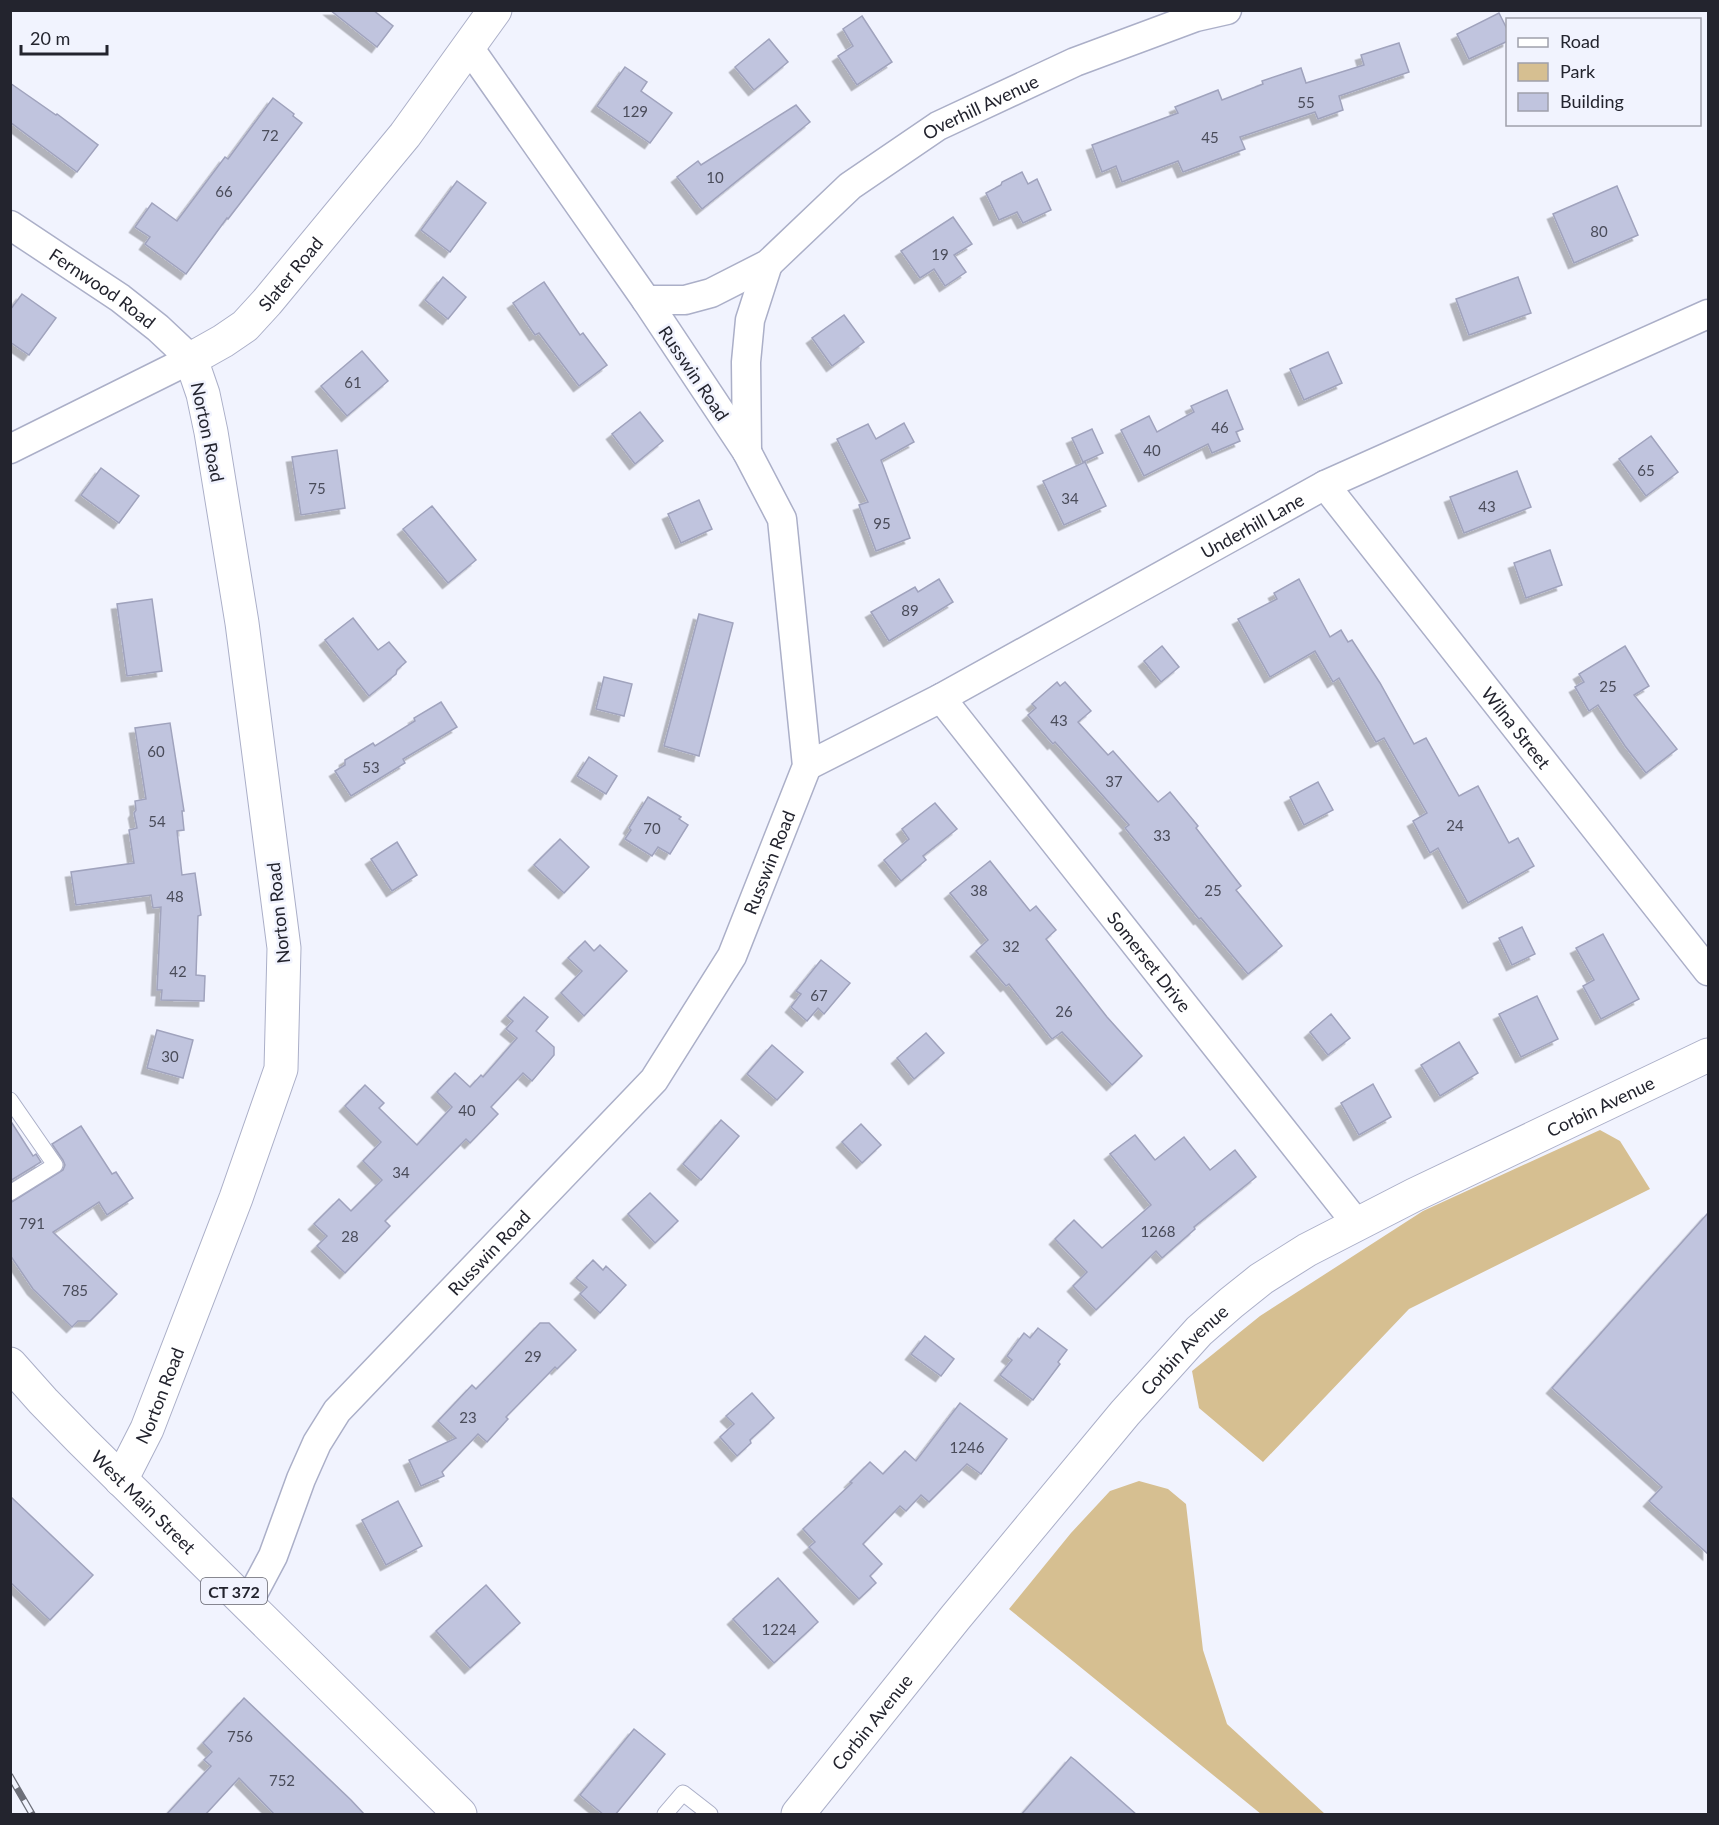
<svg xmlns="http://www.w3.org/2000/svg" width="1719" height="1825" font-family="Lato,sans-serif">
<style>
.green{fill:#d6bf91}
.building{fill:#c0c4de;stroke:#a0a3bd;stroke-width:1.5;filter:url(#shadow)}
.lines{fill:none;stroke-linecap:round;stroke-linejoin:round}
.lane-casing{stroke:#abafc8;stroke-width:17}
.street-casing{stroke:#abafc8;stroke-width:31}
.secondary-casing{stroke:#abafc8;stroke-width:35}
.primary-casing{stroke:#abafc8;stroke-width:35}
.lane{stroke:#fff;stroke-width:15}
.street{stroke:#fff;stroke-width:28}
.secondary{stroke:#fff;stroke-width:33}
.primary{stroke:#fff;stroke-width:33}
.rail-casing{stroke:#6d6f79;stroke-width:7}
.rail{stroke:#f1f3fe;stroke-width:4.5;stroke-dasharray:14;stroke-linecap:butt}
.labels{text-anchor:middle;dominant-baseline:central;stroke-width:5;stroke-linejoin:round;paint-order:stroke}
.number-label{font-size:15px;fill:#4a4c5a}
.shield{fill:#f1f3fe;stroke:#61626c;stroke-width:1.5}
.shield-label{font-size:16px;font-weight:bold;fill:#23242e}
.street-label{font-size:18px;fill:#23242e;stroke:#f1f3fe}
</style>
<defs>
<filter id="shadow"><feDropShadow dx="-5.5" dy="5.5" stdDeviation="0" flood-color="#0004"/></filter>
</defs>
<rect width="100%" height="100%" fill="#f1f3fe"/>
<g class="green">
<path d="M 1600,1130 L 1620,1141 L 1650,1189 L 1409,1309 L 1263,1462 L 1199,1408 L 1192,1371 L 1260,1316 L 1423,1211 Z"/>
<path d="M 1139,1481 L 1168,1489 L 1186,1504 L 1203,1650 L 1227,1724 L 1325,1814 L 1261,1814 L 1009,1609 L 1071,1533 L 1110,1491 Z"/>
</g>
<g class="building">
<path d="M 330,10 L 373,10 L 393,26 L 377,47 Z"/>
<path d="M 1499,13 L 1508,31 L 1508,41 L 1469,59 L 1457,34 Z"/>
<path d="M 862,16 L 892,62 L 857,85 L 838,56 L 853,46 L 843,29 Z"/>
<path d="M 769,39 L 788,62 L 754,90 L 735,67 Z"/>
<path d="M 1399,43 L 1409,72 L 1339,96 L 1343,110 L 1318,119 L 1315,112 L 1240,137 L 1245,149 L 1183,172 L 1178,161 L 1122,182 L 1116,166 L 1102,172 L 1092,145 L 1178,113 L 1175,107 L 1218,90 L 1222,100 L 1263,84 L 1262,81 L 1301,68 L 1306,83 L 1364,65 L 1361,55 Z"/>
<path d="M 625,67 L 647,82 L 641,91 L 672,113 L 650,143 L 597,106 Z"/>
<path d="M 10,83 L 56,115 L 57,114 L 98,145 L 77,172 L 10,122 Z"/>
<path d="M 273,98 L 294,114 L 293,116 L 302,123 L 228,219 L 227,218 L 186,274 L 145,244 L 150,237 L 135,227 L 152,203 L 177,221 L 225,157 L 228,159 Z"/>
<path d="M 796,105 L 810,122 L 702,209 L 677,177 L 698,161 L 701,165 Z"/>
<path d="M 1022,172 L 1028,184 L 1037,179 L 1051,210 L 1023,223 L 1017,212 L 999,220 L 986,193 L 1001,185 L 1002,182 Z"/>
<path d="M 457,181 L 486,203 L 450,252 L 421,230 Z"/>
<path d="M 1617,186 L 1638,235 L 1574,263 L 1553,214 Z"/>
<path d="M 953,217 L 972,244 L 954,255 L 966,272 L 945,286 L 934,269 L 920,278 L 901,251 Z"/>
<path d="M 443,277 L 466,297 L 448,319 L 425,300 Z"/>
<path d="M 1518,277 L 1531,313 L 1469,335 L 1456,299 Z"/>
<path d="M 544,282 L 580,335 L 583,333 L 607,365 L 579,386 L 539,333 L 535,335 L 513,303 Z"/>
<path d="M 22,294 L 56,318 L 29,355 L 10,342 L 10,310 Z"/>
<path d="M 844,315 L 864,342 L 832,366 L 812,338 Z"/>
<path d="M 362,351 L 388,381 L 347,416 L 321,386 Z"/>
<path d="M 1328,352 L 1342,383 L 1304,400 L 1290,369 Z"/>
<path d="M 1227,390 L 1243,429 L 1236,432 L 1240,441 L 1212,453 L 1208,444 L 1144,476 L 1121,430 L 1149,416 L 1157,432 L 1194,412 L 1191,406 Z"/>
<path d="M 640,412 L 663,441 L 635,464 L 612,434 Z"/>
<path d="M 904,423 L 914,442 L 881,460 L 910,538 L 876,551 L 859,505 L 868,502 L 837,439 L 868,424 L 876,439 Z"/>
<path d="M 1092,429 L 1103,453 L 1083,462 L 1072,438 Z"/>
<path d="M 1651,436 L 1678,472 L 1646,496 L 1619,459 Z"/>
<path d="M 337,450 L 345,508 L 301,515 L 292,457 Z"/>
<path d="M 1085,462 L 1106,506 L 1064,525 L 1043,481 Z"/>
<path d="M 101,468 L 139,496 L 119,523 L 81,495 Z"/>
<path d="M 1517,471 L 1531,507 L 1464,533 L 1450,497 Z"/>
<path d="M 699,500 L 712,529 L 681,543 L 668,514 Z"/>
<path d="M 432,506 L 476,560 L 448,583 L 403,529 Z"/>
<path d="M 1550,550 L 1562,585 L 1526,598 L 1514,563 Z"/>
<path d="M 939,579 L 953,602 L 889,641 L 871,612 L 915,587 L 918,592 Z"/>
<path d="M 1299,579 L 1330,637 L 1341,630 L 1348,642 L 1352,640 L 1380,683 L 1414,744 L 1426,738 L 1459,796 L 1478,786 L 1509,843 L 1518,838 L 1534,866 L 1468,903 L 1438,848 L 1430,853 L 1413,821 L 1427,813 L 1384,738 L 1376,742 L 1339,678 L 1333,682 L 1315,651 L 1270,677 L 1238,619 L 1277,599 L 1274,593 Z"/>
<path d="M 152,599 L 162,671 L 127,676 L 117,604 Z"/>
<path d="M 699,614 L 733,623 L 699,756 L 664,746 Z"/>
<path d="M 353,618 L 378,650 L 389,642 L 406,662 L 397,670 L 396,674 L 369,696 L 325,640 Z"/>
<path d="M 1162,646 L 1179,667 L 1161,682 L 1144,661 Z"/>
<path d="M 1625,646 L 1649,686 L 1634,695 L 1677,749 L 1646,773 L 1625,746 L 1598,705 L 1589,711 L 1575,687 L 1584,682 L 1579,674 Z"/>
<path d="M 604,677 L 632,684 L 624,716 L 596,709 Z"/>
<path d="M 1057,682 L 1060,686 L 1065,682 L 1091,711 L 1078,722 L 1108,755 L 1113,751 L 1158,802 L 1170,792 L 1198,826 L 1196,828 L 1241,886 L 1236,890 L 1282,946 L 1248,974 L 1201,918 L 1199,919 L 1125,828 L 1129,825 L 1055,742 L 1053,744 L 1028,715 L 1036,708 L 1032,704 Z"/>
<path d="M 441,702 L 457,727 L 403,759 L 405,763 L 351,796 L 335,771 L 345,765 L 345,760 L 373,743 L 375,746 L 415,721 L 414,718 Z"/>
<path d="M 170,723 L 184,811 L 182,811 L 184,830 L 177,831 L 182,875 L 195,873 L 201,915 L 198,916 L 196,975 L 205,976 L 204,1001 L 161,1000 L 162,990 L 157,990 L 161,907 L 153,908 L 151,895 L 76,905 L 71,872 L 134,863 L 129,830 L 137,828 L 134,813 L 136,810 L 135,801 L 146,799 L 135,728 Z"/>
<path d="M 589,757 L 617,776 L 606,794 L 577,776 Z"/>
<path d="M 1318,782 L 1333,810 L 1304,825 L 1290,797 Z"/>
<path d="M 648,797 L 681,817 L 679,819 L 688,825 L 670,854 L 658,847 L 652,856 L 625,839 L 631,830 L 629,828 Z"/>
<path d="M 935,803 L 957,829 L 923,856 L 926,860 L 901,881 L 884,860 L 909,839 L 902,829 Z"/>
<path d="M 560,839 L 589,867 L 564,893 L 534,865 Z"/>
<path d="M 397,842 L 417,875 L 392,891 L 371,859 Z"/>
<path d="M 990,861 L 1030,911 L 1036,906 L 1056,930 L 1046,939 L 1107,1017 L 1142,1056 L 1112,1085 L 1062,1032 L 1052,1039 L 1009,984 L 1006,986 L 976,951 L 988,940 L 950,893 Z"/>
<path d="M 1522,927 L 1535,954 L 1512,965 L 1499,938 Z"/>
<path d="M 1603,934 L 1639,999 L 1601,1019 L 1583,986 L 1594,980 L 1576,948 Z"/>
<path d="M 585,941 L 594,951 L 600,945 L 627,971 L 584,1016 L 561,993 L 582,971 L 568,958 Z"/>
<path d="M 821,960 L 850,983 L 824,1014 L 818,1008 L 807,1021 L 791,1007 L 801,994 L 796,991 Z"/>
<path d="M 1537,996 L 1558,1039 L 1521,1057 L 1499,1014 Z"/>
<path d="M 524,997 L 548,1017 L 536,1031 L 554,1047 L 554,1055 L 532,1081 L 523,1073 L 491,1107 L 498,1114 L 470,1143 L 466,1139 L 385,1221 L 390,1226 L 345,1273 L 317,1246 L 327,1236 L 314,1224 L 339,1199 L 351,1211 L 382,1180 L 363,1161 L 381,1142 L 345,1106 L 365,1085 L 384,1103 L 379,1108 L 417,1145 L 452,1107 L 437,1092 L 455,1073 L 470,1087 L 481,1075 L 483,1077 L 517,1038 L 506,1029 L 513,1021 L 507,1016 Z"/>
<path d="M 1331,1014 L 1350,1038 L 1328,1055 L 1310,1032 Z"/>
<path d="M 157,1030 L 193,1040 L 183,1078 L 147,1068 Z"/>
<path d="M 926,1033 L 944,1053 L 914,1079 L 897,1058 Z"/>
<path d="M 1459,1042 L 1478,1073 L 1440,1096 L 1421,1065 Z"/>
<path d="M 772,1045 L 803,1072 L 777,1100 L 747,1074 Z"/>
<path d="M 1373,1084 L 1391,1117 L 1359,1135 L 1341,1103 Z"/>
<path d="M 10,1120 L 33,1156 L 36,1154 L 41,1162 L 10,1181 Z"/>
<path d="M 721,1120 L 739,1136 L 701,1180 L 683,1164 Z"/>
<path d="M 861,1124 L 881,1145 L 862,1163 L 842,1142 Z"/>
<path d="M 81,1126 L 112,1174 L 116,1172 L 133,1198 L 107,1215 L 99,1202 L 53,1232 L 117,1294 L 90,1321 L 78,1321 L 72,1327 L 33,1289 L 10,1255 L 10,1203 L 63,1170 L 65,1165 L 63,1160 L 52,1144 Z"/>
<path d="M 1135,1135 L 1155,1160 L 1184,1137 L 1210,1170 L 1235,1150 L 1256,1177 L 1194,1227 L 1195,1229 L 1162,1258 L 1156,1251 L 1096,1310 L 1073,1286 L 1087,1272 L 1055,1239 L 1074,1220 L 1102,1248 L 1151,1205 L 1110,1154 Z"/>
<path d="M 650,1193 L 678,1221 L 655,1243 L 628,1214 Z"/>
<path d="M 1708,1213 L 1708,1554 L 1649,1501 L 1662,1487 L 1552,1388 Z"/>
<path d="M 593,1260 L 603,1270 L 606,1266 L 626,1285 L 600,1313 L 580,1294 L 587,1287 L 576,1278 Z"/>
<path d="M 540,1323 L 549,1323 L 576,1350 L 557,1369 L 555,1367 L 506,1417 L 508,1419 L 487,1442 L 478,1434 L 442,1472 L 444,1476 L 421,1486 L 409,1460 L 456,1438 L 438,1421 L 472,1385 L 476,1389 Z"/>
<path d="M 1038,1328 L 1067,1350 L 1058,1362 L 1060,1364 L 1033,1400 L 1000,1375 L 1012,1360 L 1007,1356 L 1024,1333 L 1030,1338 Z"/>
<path d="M 925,1336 L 954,1359 L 941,1376 L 911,1354 Z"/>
<path d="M 752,1393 L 774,1418 L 750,1440 L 751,1443 L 737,1456 L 720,1437 L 734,1424 L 726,1416 Z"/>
<path d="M 960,1403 L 1007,1439 L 981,1474 L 967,1464 L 929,1502 L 921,1495 L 906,1511 L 900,1506 L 863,1544 L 882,1564 L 870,1576 L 876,1583 L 859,1599 L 809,1547 L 815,1542 L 803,1529 L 852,1483 L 850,1482 L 870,1462 L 883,1474 L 905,1451 L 916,1461 Z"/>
<path d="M 10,1496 L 93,1575 L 50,1620 L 10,1582 Z"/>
<path d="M 398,1501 L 422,1546 L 386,1565 L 362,1520 Z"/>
<path d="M 778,1578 L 818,1622 L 774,1663 L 733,1619 Z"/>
<path d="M 486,1585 L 520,1623 L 470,1668 L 436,1631 Z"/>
<path d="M 244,1698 L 351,1800 L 365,1815 L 275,1815 L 239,1778 L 205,1815 L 166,1815 L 211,1766 L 204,1760 L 212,1752 L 203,1743 Z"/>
<path d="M 634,1729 L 665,1754 L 615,1815 L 604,1815 L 580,1795 Z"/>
<path d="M 1071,1757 L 1075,1760 L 1137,1815 L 1021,1815 Z"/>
</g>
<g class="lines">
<g class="lane-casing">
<g id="lane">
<path d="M 10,1100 L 55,1165 L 10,1193"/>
<path d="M 665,1814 L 683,1793 L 710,1814"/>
</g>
</g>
<g class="street-casing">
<g id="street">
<path id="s1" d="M 10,225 L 120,298 L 158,328 L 191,359 L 10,449"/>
<path id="s2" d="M 646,300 L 685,300 L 711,293 L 768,264 L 850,186 L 938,126 L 1075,62 L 1196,17 L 1227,10"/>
<path d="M 747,452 L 746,362 L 750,320 L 768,264"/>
<path id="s3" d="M 1325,485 L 1708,971"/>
<path id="s4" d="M 941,698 L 1357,1224"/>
<path id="s5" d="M 807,766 L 941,698 L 1325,485 L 1708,314"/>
<path id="s6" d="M 247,1605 L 273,1556 L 301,1479 L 317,1443 L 337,1411 L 654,1080 L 732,956 L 807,766 L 782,519 L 747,452 L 646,300 L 468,46"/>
</g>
</g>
<g class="secondary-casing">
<g id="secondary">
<path id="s7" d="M 121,1480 L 147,1429 L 236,1198 L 281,1069 L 284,948 L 242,623 L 211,432 L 203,394 L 191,359 L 223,341 L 245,326 L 267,302 L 405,135 L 495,10"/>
<path id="s8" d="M 798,1814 L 955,1618 L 1125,1413 L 1199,1331 L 1231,1303 L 1261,1279 L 1307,1250 L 1414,1195 L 1708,1055"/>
</g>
</g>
<g class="primary-casing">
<g id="primary">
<path id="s9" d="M 10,1364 L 43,1401 L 81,1440 L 460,1814"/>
</g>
</g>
<use href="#lane" class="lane"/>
<use href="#street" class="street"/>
<use href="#secondary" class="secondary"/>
<use href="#primary" class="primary"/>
<g class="rail-casing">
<path id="rail" d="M 10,1776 L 32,1814"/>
</g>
<use href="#rail" class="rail"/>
</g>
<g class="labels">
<g class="number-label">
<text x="1306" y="102">55</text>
<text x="635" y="111">129</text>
<text x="270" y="135">72</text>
<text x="1210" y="137">45</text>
<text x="715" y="177">10</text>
<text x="224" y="191">66</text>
<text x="1599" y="231">80</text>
<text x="940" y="254">19</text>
<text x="353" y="382">61</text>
<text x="1220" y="427">46</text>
<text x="1152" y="450">40</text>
<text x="1646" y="470">65</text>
<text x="317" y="488">75</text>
<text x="1070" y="498">34</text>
<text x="1487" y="506">43</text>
<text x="882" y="523">95</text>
<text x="910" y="610">89</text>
<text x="1608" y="686">25</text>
<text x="1059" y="720">43</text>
<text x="156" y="751">60</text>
<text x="371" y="767">53</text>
<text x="1114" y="781">37</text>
<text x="157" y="821">54</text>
<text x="1455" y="825">24</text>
<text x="652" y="828">70</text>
<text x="1162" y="835">33</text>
<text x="979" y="890">38</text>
<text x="1213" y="890">25</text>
<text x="175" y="896">48</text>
<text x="1011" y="946">32</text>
<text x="178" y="971">42</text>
<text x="819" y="995">67</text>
<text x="1064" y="1011">26</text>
<text x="170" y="1056">30</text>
<text x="467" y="1110">40</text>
<text x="401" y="1172">34</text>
<text x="32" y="1223">791</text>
<text x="1158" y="1231">1268</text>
<text x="350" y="1236">28</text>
<text x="75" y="1290">785</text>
<text x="533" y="1356">29</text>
<text x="468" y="1417">23</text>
<text x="967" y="1447">1246</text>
<text x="779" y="1629">1224</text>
<text x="240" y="1736">756</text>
<text x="282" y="1780">752</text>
</g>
<rect class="shield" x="201" y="1578" width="66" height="26" rx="4.5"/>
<g class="shield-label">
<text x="234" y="1591">CT 372</text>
</g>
<g class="street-label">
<text stroke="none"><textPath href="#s2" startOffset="396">Overhill Avenue</textPath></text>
<text stroke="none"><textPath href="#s7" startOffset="1292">Slater Road</textPath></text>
<text stroke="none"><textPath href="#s1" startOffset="112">Fernwood Road</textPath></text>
<text transform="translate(694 373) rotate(56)">Russwin Road</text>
<text transform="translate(208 432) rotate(78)">Norton Road</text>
<text stroke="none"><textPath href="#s5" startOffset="506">Underhill Lane</textPath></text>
<text stroke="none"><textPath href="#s3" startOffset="309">Wilna Street</textPath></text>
<text stroke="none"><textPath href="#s6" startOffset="920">Russwin Road</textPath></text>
<text transform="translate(278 913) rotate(-96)">Norton Road</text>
<text stroke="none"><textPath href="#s4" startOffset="336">Somerset Drive</textPath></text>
<text stroke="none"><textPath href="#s8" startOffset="1090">Corbin Avenue</textPath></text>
<text stroke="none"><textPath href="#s6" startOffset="434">Russwin Road</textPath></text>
<text stroke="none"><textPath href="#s8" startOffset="604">Corbin Avenue</textPath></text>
<text stroke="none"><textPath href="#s7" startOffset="93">Norton Road</textPath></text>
<text stroke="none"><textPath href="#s9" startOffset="192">West Main Street</textPath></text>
<text stroke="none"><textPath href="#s8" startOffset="118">Corbin Avenue</textPath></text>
</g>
</g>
<rect width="1719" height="1825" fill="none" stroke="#23242e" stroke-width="24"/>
<rect x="1506" y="18" width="195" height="108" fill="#f1f3fe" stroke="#9fa0ab" stroke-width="1.5"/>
<rect x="1518" y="38" width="30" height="9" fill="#ffffff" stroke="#9fa0ab" stroke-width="1.5"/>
<text x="1560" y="48" font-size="18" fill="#23242e">Road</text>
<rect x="1518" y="63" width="30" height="18" fill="#d6bf91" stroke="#9fa0ab" stroke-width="1.5"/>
<text x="1560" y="78" font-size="18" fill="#23242e">Park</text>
<rect x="1518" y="93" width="30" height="18" fill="#c0c4de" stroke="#9fa0ab" stroke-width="1.5"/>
<text x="1560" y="108" font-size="18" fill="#23242e">Building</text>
<path d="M21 45v9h86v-9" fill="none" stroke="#23242e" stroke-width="3"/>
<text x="30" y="45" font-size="18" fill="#23242e" stroke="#f1f3fe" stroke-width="4.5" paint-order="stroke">20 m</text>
</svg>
